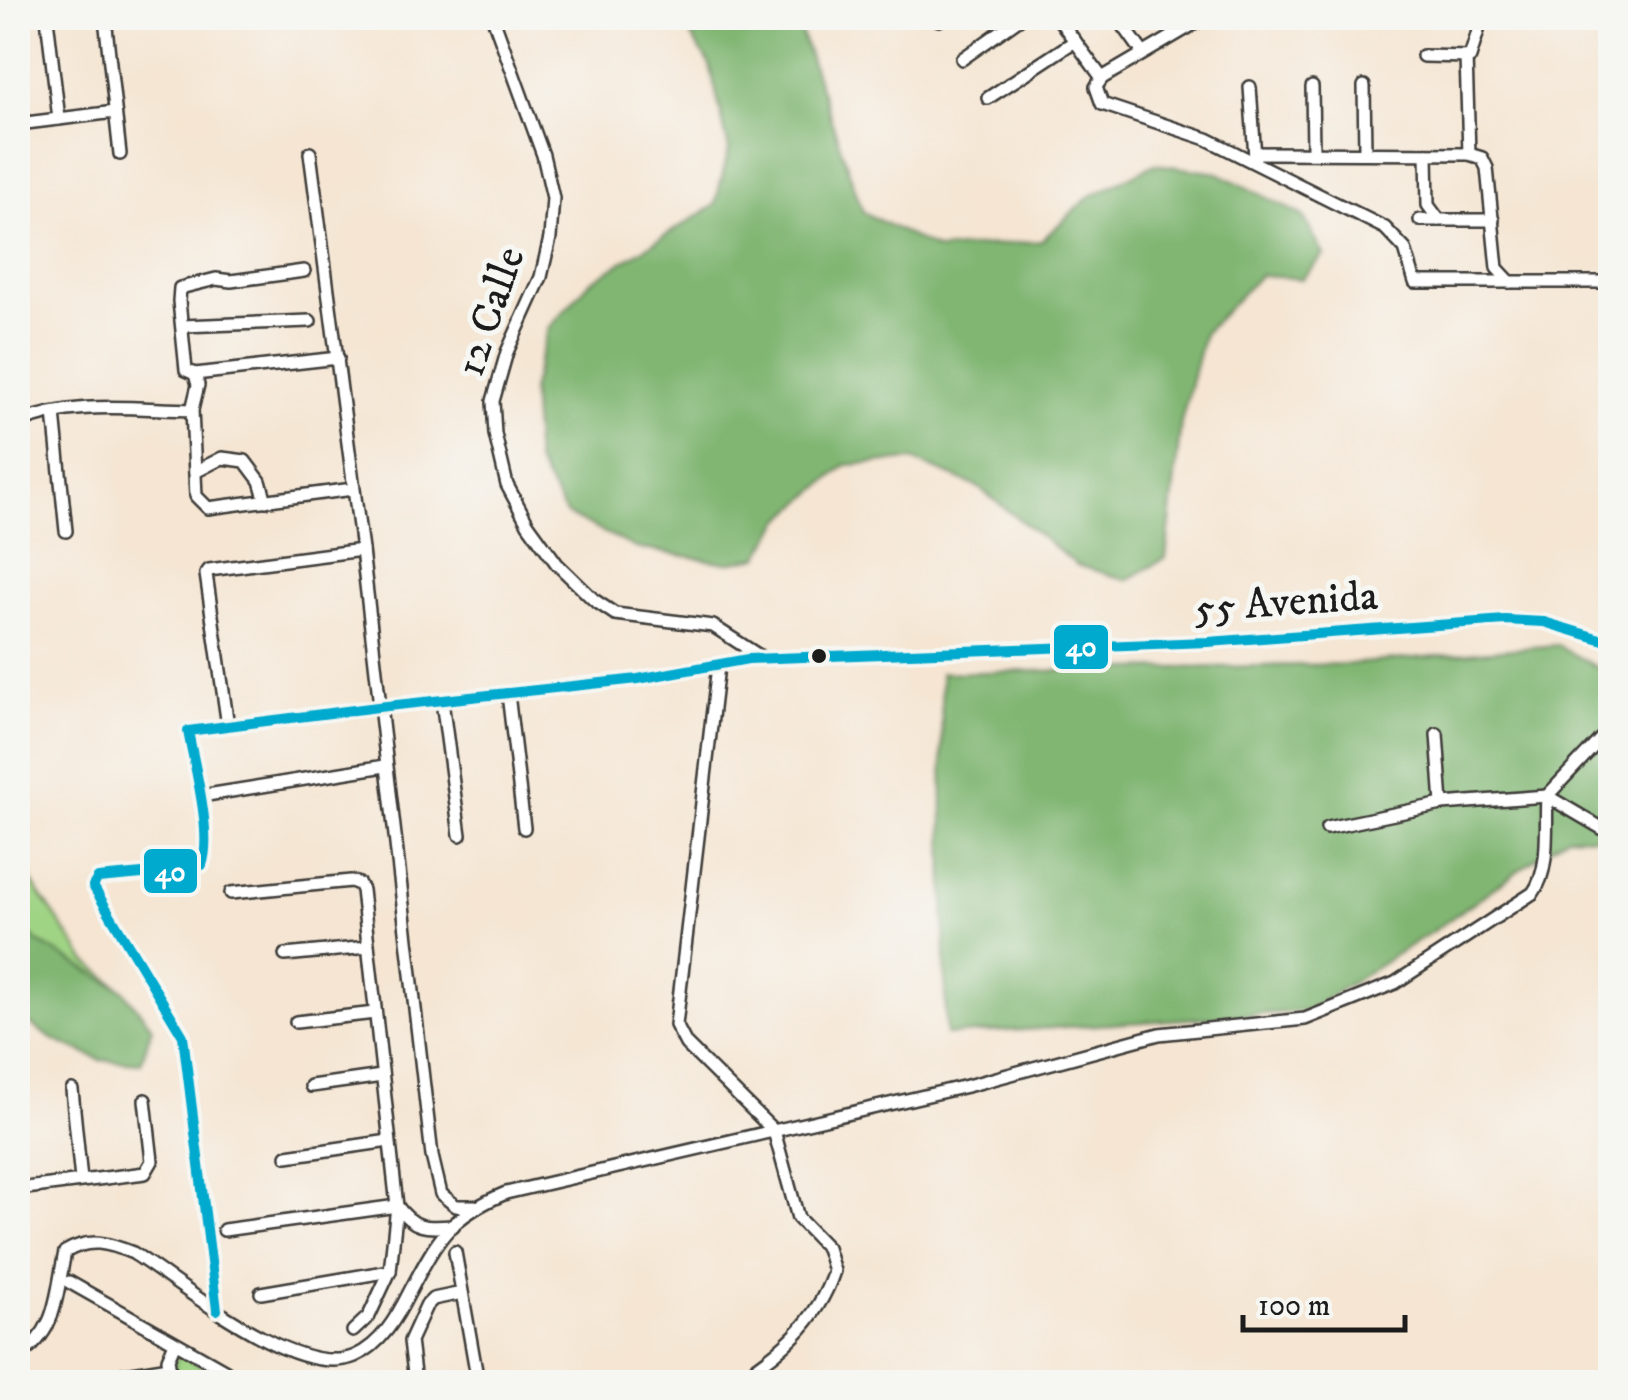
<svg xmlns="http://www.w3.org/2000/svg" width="1628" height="1400" font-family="'IM FELL DW Pica',serif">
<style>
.green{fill:#a0d485;stroke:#5e7850;stroke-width:2.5}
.forest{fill:#80b672;stroke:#4e6947;stroke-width:2.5}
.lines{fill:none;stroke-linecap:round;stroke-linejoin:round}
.minor-casing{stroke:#3d3a37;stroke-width:16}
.minor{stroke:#fff;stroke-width:11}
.bus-1-casing{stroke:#f6f6f2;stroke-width:18}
.bus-1{stroke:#00a9ce;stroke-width:10}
.bus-dot{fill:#1c1c1c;stroke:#f6f6f2;stroke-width:4}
.labels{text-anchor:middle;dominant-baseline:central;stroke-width:10;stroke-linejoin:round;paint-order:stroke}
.street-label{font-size:42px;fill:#1c1c1c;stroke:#f6f6f2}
.line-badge{stroke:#f6f6f2;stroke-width:4}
.badge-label{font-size:28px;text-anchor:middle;font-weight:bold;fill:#fff}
</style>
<rect width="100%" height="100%" fill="#f6f6f2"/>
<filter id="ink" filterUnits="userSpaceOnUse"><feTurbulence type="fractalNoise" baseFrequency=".01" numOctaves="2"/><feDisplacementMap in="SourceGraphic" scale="20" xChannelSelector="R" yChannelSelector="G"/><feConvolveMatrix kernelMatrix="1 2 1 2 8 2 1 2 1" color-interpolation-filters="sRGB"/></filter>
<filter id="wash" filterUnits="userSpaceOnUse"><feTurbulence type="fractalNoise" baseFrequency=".0048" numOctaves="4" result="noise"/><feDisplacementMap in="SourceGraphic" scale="40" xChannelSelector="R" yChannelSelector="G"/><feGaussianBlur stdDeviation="2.25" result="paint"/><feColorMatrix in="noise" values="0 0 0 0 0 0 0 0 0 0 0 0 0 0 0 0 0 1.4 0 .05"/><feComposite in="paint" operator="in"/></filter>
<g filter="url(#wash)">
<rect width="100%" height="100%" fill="#f5e5d2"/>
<g class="green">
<path d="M 18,862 L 86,961 L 123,990 L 38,942 L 18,924 Z"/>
<path d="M 179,1354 L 225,1378 L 228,1382 L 178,1382 L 174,1362 Z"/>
</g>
<g class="forest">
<path d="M 679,18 L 799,18 L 802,35 L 863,212 L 938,250 L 1041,241 L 1089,197 L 1155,164 L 1218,173 L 1303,216 L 1324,255 L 1302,279 L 1260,275 L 1204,333 L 1181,422 L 1166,558 L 1127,580 L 1077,565 L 978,487 L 913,460 L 846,465 L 782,519 L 759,557 L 728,563 L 636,548 L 566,514 L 536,462 L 531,391 L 548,329 L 590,282 L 715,205 L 729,150 L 710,65 Z"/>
<path d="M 1556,645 L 1610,674 L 1610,837 L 1567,836 L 1436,929 L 1307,1011 L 946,1035 L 941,673 L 1351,664 Z"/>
<path d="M 18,924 L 38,942 L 123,990 L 152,1027 L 141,1063 L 100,1060 L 52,1039 L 18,1016 Z"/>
</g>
</g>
<g filter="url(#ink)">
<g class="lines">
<g class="minor-casing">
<g id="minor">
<path d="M 47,18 L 59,119"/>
<path d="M 105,18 L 120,154"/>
<path d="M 493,18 L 543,155 L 553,198 L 550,238 L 541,277 L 507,352 L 493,401 L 495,434 L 507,485 L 528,524 L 557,564 L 594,600 L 615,614 L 713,626 L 764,659"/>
<path d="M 1058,18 L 1102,78"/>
<path d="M 1118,18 L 1143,53"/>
<path d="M 1204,18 L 1102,78 L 1096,87 L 1102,104 L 1207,139 L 1385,228 L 1405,249 L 1415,282 L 1610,282"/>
<path d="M 939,20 L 942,18"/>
<path d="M 1423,56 L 1470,57 L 1482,18"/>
<path d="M 1466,57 L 1469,154"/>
<path d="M 962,59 L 1020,18"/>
<path d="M 1364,86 L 1365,151"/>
<path d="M 1250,87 L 1255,157"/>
<path d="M 1312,87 L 1313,151"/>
<path d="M 988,98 L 1075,41"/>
<path d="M 18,124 L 115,112"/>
<path d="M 310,153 L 362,550 L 432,1156 L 441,1194 L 456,1206 L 475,1206"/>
<path d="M 1255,153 L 1469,154 L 1482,158 L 1487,168 L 1497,268 L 1510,282"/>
<path d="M 1427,154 L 1428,205 L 1439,220"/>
<path d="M 1420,220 L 1493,220"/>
<path d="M 304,271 L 231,281 L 216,279 L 180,288 L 179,301 L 186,370 L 195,374 L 338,358"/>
<path d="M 182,326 L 310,321"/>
<path d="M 195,374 L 198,385 L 192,410 L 196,496 L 208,508 L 353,489"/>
<path d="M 54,413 L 66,531"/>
<path d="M 18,423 C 73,400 133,409 192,410"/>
<path d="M 195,472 L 222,458 L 245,461 L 260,481 L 266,501"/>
<path d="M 18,528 L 18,529"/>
<path d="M 718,666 L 676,1025 L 686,1044 L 774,1131 L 798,1218 L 827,1248 L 834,1271 C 817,1323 778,1355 734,1382"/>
<path d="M 508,694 L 524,828"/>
<path d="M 442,701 L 460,835"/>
<path d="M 228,726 L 206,574 L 209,570 L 362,550"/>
<path d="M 1437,734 L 1442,804"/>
<path d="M 201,796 L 385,766"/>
<path d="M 1327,828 L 1442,804 L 1547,796 L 1610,833"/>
<path d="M 231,893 L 351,881 L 359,884 L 362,890 L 397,1206 C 414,1229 425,1228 453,1226"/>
<path d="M 285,955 L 368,947"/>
<path d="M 296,1022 L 375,1013"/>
<path d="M 311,1086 L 382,1076"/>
<path d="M 72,1090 L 81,1180"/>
<path d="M 287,1156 L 389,1141"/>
<path d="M 18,1189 L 145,1173 L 152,1161 L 145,1100"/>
<path d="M 224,1230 L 397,1206 L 390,1271 L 261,1293"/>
<path d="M 455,1252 L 478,1382"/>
<path d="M 69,1282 L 226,1371 L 234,1382"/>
<path d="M 217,1310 L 183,1036 L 93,886 L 98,878 L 187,870 L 202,865 C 213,835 194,764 188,731 L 378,707 L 638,679 L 748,659 L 1208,642 L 1505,620 L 1544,622 L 1610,642"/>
<path d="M 353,1331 L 369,1316 L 390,1271"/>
<path d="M 18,1356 C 58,1332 56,1294 65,1252 C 90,1237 108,1243 133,1253 C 182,1284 296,1381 355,1356 C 381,1345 397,1317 409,1293 C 437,1240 448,1217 506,1193 L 967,1086 L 1159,1034 L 1305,1019 L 1395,983 L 1533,893 C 1551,869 1545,825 1547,796 L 1610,729"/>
<path d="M 77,1382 L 169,1367"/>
<path d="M 172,1382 L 168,1359 L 175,1343"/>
<path d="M 415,1382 L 410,1341 L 426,1306 L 433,1299 L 462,1293"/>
</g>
</g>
<use href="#minor" class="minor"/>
<g class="bus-1-casing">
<path id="bus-1" d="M 217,1310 L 183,1036 L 93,886 L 98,878 L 187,870 L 202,865 C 213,835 194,764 188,731 L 378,707 L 638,679 L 748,659 L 1208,642 L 1505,620 L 1544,622 L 1610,642"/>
</g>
<use href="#bus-1" class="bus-1"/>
</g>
</g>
<circle class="bus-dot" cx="819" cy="656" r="9"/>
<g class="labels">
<g class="street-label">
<text transform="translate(491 312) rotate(-71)">12 Calle</text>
<text transform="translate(1286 603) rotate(-4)">55 Avenida</text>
</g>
</g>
<g class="line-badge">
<rect x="1052" y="623" width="58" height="48" rx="10" fill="#00a9ce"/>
<rect x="142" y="847" width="57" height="48" rx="10" fill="#00a9ce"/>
</g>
<g class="badge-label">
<text x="1081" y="656">40</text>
<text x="170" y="881">40</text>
</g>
<rect width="1628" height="1400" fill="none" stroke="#f6f6f2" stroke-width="60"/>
<path d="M1243 1315v15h162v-15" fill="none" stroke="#1c1c1c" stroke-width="5"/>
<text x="1258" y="1315" font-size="30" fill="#1c1c1c" stroke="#f6f6f2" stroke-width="8" paint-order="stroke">100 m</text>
</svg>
